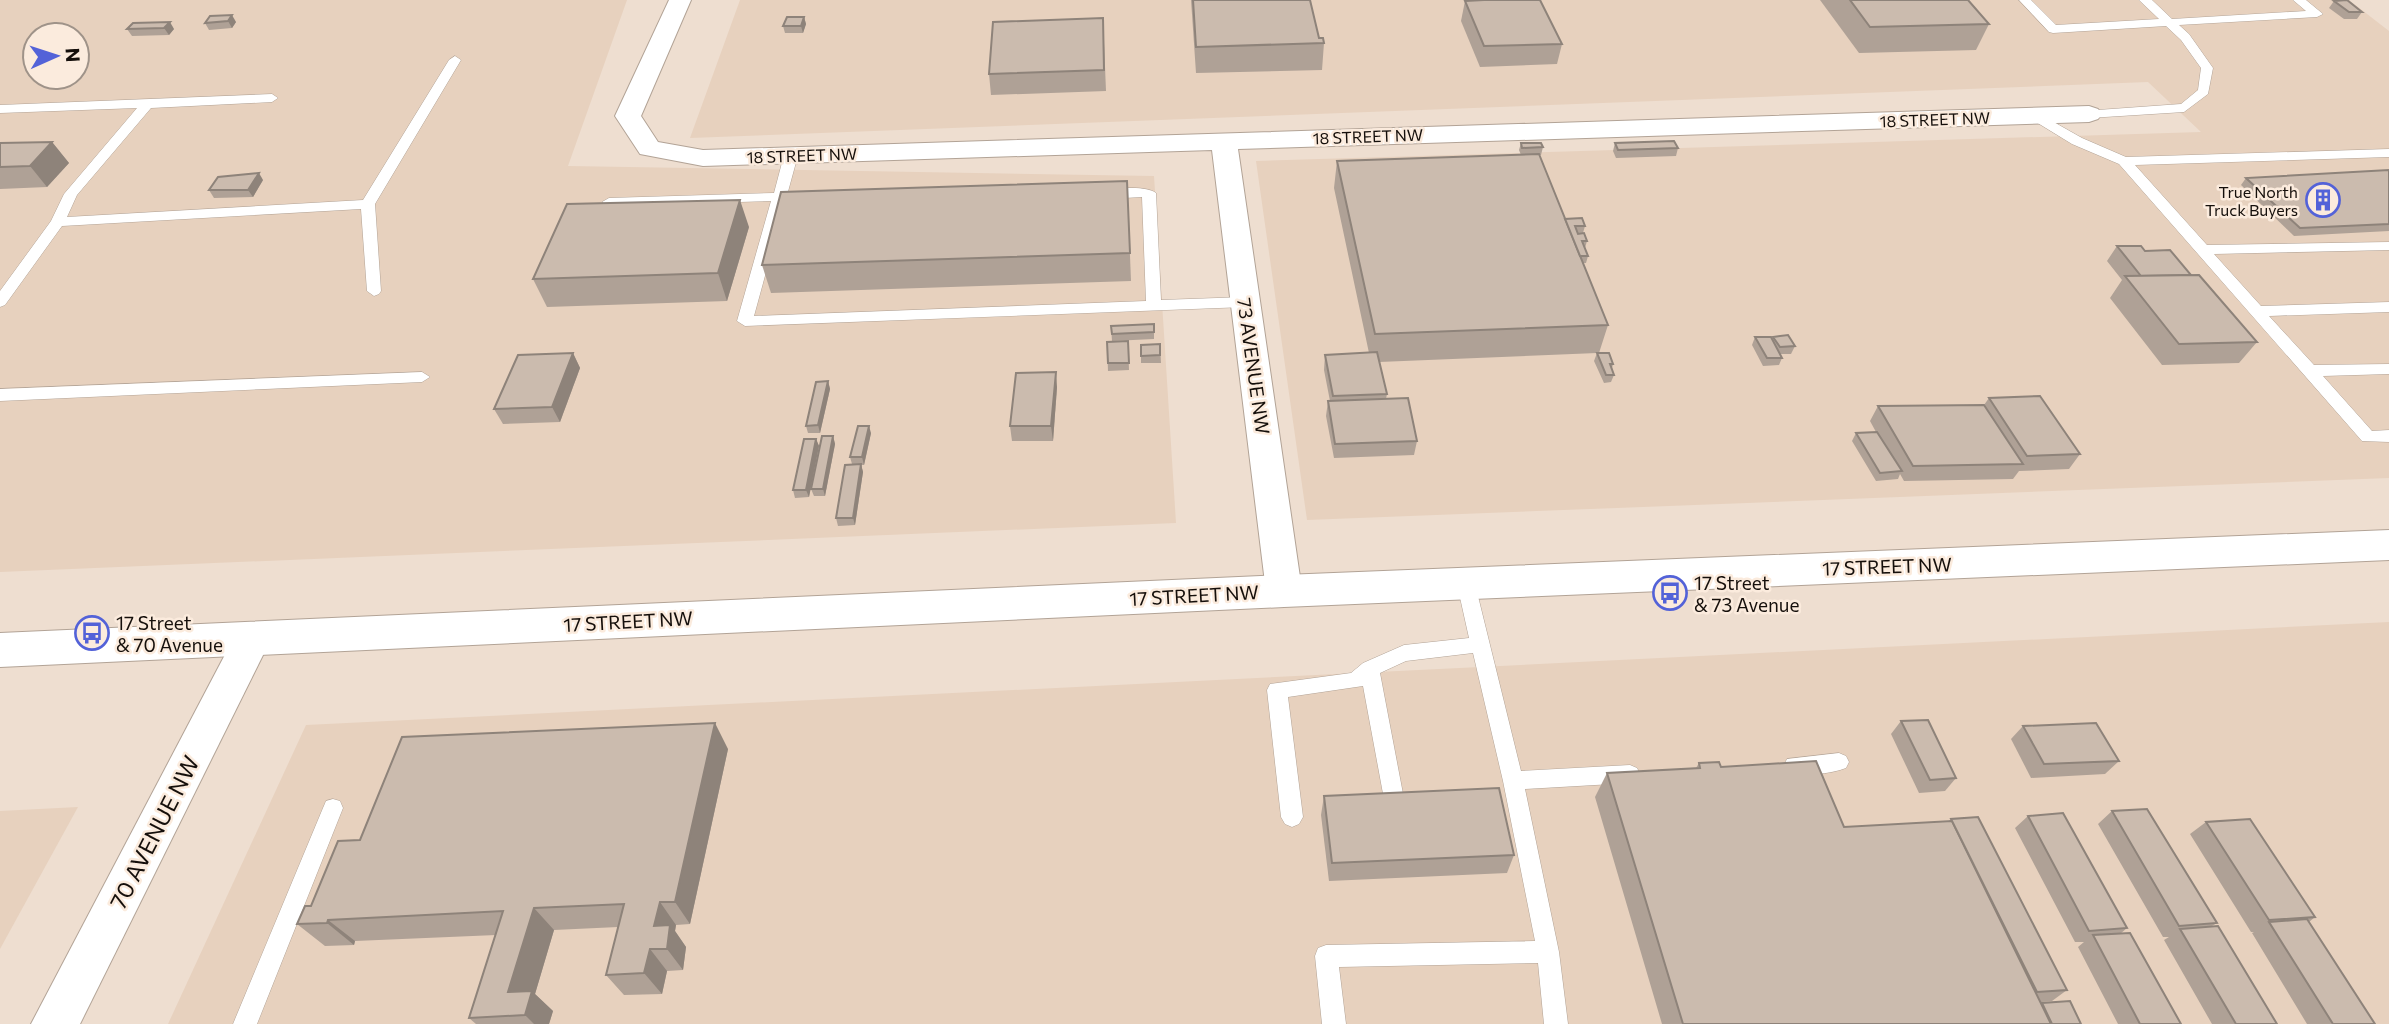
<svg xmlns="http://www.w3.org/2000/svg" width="2389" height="1024" font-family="Commissioner,sans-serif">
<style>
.built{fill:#e7d1be;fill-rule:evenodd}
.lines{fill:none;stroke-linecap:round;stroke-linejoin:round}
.service-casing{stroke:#b2a396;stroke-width:1}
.minor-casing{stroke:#b2a396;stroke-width:2}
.secondary-casing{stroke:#b2a396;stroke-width:2}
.service{fill:#fff;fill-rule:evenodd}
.minor{fill:#fff;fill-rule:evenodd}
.secondary{fill:#fff;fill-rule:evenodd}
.wall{fill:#afa196}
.shaded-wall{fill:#8e837a}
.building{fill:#cbbbae;stroke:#8e837a;stroke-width:2}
.labels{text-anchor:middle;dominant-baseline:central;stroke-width:5;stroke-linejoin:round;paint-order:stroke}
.far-street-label{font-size:16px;fill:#150f0b;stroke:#fbebdd}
.far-poi-label{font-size:16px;fill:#150f0b;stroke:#fbebdd;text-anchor:end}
.street-label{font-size:19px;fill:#150f0b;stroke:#fbebdd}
.poi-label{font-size:19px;fill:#150f0b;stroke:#fbebdd;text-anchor:start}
.near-street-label{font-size:23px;fill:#150f0b;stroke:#fbebdd}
</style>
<rect width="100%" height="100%" fill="#eeded0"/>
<g class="built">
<path d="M 0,0 L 627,0 L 568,166 L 1154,176 L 1176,523 L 0,572 ZM 35,35 L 77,35 L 77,77 L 35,77 Z"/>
<path d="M 740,0 L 2349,0 L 2389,31 L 2389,478 L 1307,520 L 1256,161 L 2201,132 L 2148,82 L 690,138 Z"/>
<path d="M 2389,622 L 2389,1024 L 168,1024 L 306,725 Z"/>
<path d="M 78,807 L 0,949 L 0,811 Z"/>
</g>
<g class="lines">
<g class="service-casing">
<g id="service">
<path d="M 2019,0 L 2031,0 L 2056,25 L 2159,19 L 2139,0 L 2152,0 L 2172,19 L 2306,11 L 2293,0 L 2306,0 L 2323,14 L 2317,17 L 2179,25 L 2189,34 L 2213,68 L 2208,94 L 2184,112 L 2089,118 L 2083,114 L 2084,111 L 2181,104 L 2198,90 L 2201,68 L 2181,40 L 2166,26 L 2053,33 L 2049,32 Z"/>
<path d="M 455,56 L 461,60 L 375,204 L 381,291 L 379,294 L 374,296 L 367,291 L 361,209 L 62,226 L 5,305 L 0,307 L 0,291 L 51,221 L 64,194 L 137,108 L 0,113 L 0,105 L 272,94 L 278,98 L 272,102 L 151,108 L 77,195 L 67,217 L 363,200 L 449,60 Z"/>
<path d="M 2036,112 L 2082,138 L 2126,157 L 2389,149 L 2389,157 L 2135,165 L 2207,245 L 2389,242 L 2389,250 L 2214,254 L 2261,306 L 2389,302 L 2389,312 L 2269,316 L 2314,365 L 2389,364 L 2389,374 L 2323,376 L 2372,431 L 2389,430 L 2389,442 L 2362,441 L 2119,164 L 2072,144 L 2031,119 L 2031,113 Z"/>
<path d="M 791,151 L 798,155 L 754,316 L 1146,301 L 1142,197 L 1106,199 L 1099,195 C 1109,187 1146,185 1156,193 L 1161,300 L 1245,297 L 1253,302 L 1245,307 L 745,326 L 737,321 L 771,201 L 609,206 L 602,202 L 609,198 L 774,193 L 784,155 Z"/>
<path d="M 422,372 L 430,377 L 422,382 L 0,401 L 0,389 Z"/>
<path d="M 1466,577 L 1472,579 L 1475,584 L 1521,771 L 1630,765 L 1637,768 L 1640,774 L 1637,780 L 1630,783 L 1525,789 L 1559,952 L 1568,1024 L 1544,1024 L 1538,963 L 1339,967 L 1346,1024 L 1322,1024 L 1315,956 L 1318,948 L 1326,945 L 1535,941 L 1503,781 L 1473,653 L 1406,661 L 1380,673 L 1404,799 L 1401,806 L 1394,808 L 1387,806 L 1384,799 L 1363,686 L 1288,697 L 1303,817 L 1299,824 L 1292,827 L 1285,824 L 1281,817 L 1267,690 L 1270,684 L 1351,673 L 1363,663 L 1404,645 L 1469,638 L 1457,584 L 1460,579 Z"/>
<path d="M 1839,753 L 1846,756 L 1849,762 L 1846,768 C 1831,774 1802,777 1787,771 L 1784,765 L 1787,759 Z"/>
<path d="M 333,799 L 340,801 L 343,808 L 257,1024 L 233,1024 L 323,808 L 326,801 Z"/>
</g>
</g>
<g class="minor-casing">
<g id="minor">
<path d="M 669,0 L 691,0 L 641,116 L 658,142 L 703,150 L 2089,106 L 2098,109 L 2102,114 L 2098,119 L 2089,122 L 1238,149 L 1302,591 L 1297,601 L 1284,606 L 1271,601 L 1266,591 L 1212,150 L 703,166 L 640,154 L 615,116 Z"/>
<path d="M 252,623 L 265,628 L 271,639 L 80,1024 L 31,1024 L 239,628 Z"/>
</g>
</g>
<g class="secondary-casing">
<path id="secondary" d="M 2389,530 L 2389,560 L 1284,607 L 0,667 L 0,633 L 1284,575 Z"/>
</g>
<use href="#service" class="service"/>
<use href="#minor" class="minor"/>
<use href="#secondary" class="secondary"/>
</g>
<g class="wall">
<path d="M 1191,0 L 1310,0 L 1319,38 L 1324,43 L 1322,70 L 1196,73 Z"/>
<path d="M 1820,0 L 1968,0 L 1989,24 L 1976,50 L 1859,53 Z"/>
<path d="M 1465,1 L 1562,44 L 1557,64 L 1480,67 L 1461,21 Z"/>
<path d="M 2334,1 L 2362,12 L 2357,19 L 2344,19 L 2329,8 Z"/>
<path d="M 210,16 L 236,22 L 232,28 L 209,30 L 205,23 Z"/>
<path d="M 804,17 L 806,24 L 803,33 L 785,33 L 783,26 Z"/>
<path d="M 1103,18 L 1106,91 L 991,95 L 989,74 Z"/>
<path d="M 133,23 L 174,29 L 169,35 L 132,36 L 127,29 Z"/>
<path d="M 52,142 L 69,163 L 47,187 L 0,189 L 0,143 Z"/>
<path d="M 1521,143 L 1543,147 L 1541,155 L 1539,155 L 1565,219 L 1585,226 L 1583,233 L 1587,241 L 1585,248 L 1588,256 L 1586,263 L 1583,263 L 1608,325 L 1599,353 L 1613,364 L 1612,368 L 1614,375 L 1611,382 L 1604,383 L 1594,361 L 1597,353 L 1379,362 L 1387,394 L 1386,399 L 1417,441 L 1414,455 L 1334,458 L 1326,416 L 1328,401 L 1330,401 L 1324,370 L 1325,355 L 1369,353 L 1334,188 L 1337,161 L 1521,155 L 1519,150 Z"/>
<path d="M 1615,143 L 1678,148 L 1676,156 L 1616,158 L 1613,151 Z"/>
<path d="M 2389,170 L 2389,231 L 2294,236 L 2241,185 L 2246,178 Z"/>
<path d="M 263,180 L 253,197 L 214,198 L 209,190 Z"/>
<path d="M 1127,181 L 1131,281 L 771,293 L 762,265 Z"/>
<path d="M 749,227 L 727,301 L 547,307 L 533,279 Z"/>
<path d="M 2117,246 L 2145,251 L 2191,275 L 2257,342 L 2239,363 L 2162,365 L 2110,298 L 2122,280 L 2107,261 Z"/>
<path d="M 1154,324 L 1154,339 L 1112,341 L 1111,326 Z"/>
<path d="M 1755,337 L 1772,339 L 1773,337 L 1795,346 L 1791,354 L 1780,354 L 1782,358 L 1779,365 L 1763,366 L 1752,345 Z"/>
<path d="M 1128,341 L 1129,370 L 1108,371 L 1107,342 Z"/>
<path d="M 1160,344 L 1161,363 L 1141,363 L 1141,345 Z"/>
<path d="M 573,353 L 580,368 L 560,422 L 503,424 L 494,409 Z"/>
<path d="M 828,381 L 830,389 L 820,433 L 808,433 L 806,426 Z"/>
<path d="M 1057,387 L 1053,441 L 1012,441 L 1010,426 Z"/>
<path d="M 1989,398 L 2080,454 L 2069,469 L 2019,471 L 2013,479 L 1904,481 L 1900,474 L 1898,479 L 1876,481 L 1852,441 L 1856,433 L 1876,432 L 1870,421 L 1878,406 L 1984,405 Z"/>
<path d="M 871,433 L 864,465 L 861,465 L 863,472 L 855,525 L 838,526 L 836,518 L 852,464 L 850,457 Z"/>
<path d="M 833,436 L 835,444 L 825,496 L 814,496 L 811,489 Z"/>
<path d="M 816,439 L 819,446 L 809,497 L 795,498 L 793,490 Z"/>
<path d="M 1901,721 L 1956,778 L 1945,791 L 1919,793 L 1891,734 Z"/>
<path d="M 2023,726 L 2119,761 L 2105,774 L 2031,778 L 2011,739 Z"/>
<path d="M 728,749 L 690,924 L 676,925 L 675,931 L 686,947 L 683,970 L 667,971 L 662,994 L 624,995 L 606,975 L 618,927 L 554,930 L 535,994 L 553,1011 L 549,1024 L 476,1024 L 469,1018 L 496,935 L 355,941 L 354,945 L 325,946 L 297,924 L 360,840 Z"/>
<path d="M 1699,763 L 1721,767 L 1844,827 L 1949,821 L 1951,819 L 2067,990 L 2052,1001 L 2041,1002 L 2081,1024 L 1662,1024 L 1595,797 L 1607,773 L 1696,768 Z"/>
<path d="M 1324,796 L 1514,855 L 1507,873 L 1329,881 L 1321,815 Z"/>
<path d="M 2112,811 L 2217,923 L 2212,926 L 2277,1024 L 2212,1024 L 2164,940 L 2169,937 L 2163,937 L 2098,824 Z"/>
<path d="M 2028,816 L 2127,928 L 2120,934 L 2181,1024 L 2118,1024 L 2078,947 L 2084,942 L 2075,942 L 2015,828 Z"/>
<path d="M 2206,822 L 2315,917 L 2309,922 L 2375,1024 L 2307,1024 L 2252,933 L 2254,932 L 2251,932 L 2190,834 Z"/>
</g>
<g class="shaded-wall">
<path d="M 232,15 L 236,22 L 232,28 L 228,21 Z"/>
<path d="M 804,17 L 806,24 L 803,33 L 801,26 Z"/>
<path d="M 170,22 L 174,29 L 169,35 L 164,28 Z"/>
<path d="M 52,142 L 69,163 L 47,187 L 30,166 Z"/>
<path d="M 259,173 L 263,180 L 253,197 L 248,190 Z"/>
<path d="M 740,200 L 749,227 L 727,301 L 718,273 Z"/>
<path d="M 573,353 L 580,368 L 560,422 L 552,407 Z"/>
<path d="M 1056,372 L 1057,387 L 1053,441 L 1051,426 Z"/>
<path d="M 828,381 L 830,389 L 820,433 L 818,425 Z"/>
<path d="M 869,426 L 871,433 L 864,465 L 862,457 Z"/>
<path d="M 833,436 L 835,444 L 825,496 L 823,489 Z"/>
<path d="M 816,439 L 819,446 L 809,497 L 806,490 Z"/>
<path d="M 861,464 L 863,472 L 855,525 L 853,518 Z"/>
<path d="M 715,723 L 728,749 L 690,924 L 675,902 Z"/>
<path d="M 660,902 L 676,925 L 675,931 L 686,947 L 683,970 L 667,949 L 654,926 Z"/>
<path d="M 534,908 L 554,930 L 535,994 L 553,1011 L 549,1024 L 534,1024 L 525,1015 L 508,992 Z"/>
<path d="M 328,920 L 355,941 L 354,945 L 327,923 Z"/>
<path d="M 650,949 L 667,971 L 662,994 L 644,973 Z"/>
</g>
<g class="building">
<path d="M 1193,0 L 1310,0 L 1319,38 L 1323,38 L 1324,43 L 1196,47 Z"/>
<path d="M 1484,0 L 1540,0 L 1562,44 L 1484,46 L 1465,1 Z"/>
<path d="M 1850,0 L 1968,0 L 1989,24 L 1870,27 Z"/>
<path d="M 2347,0 L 2362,12 L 2349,12 L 2334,1 Z"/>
<path d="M 232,15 L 228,21 L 205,23 L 210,16 Z"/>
<path d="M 787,17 L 804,17 L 801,26 L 783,26 Z"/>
<path d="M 1103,18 L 1104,70 L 989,74 L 993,22 Z"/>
<path d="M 170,22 L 164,28 L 127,29 L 133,23 Z"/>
<path d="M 1674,141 L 1678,148 L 1618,150 L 1615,143 Z"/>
<path d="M 52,142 L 30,166 L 0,167 L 0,143 Z"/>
<path d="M 1521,143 L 1541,143 L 1543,147 L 1522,148 Z"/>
<path d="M 1539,154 L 1608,325 L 1375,334 L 1337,161 Z"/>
<path d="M 2389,170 L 2389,224 L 2300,228 L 2246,178 Z"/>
<path d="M 259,173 L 248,190 L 209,190 L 218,177 Z"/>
<path d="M 1127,181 L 1130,253 L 762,265 L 781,192 Z"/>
<path d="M 740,200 L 718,273 L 533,279 L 567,204 Z"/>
<path d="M 1582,218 L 1585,226 L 1575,226 L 1578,234 L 1584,233 L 1587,241 L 1582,241 L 1588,256 L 1580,256 L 1565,219 Z"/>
<path d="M 2117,246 L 2141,246 L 2145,251 L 2170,250 L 2191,275 L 2141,276 Z"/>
<path d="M 2199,275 L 2257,342 L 2179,344 L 2125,276 Z"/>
<path d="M 1154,324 L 1154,332 L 1112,334 L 1111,326 Z"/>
<path d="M 1788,335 L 1795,346 L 1780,347 L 1773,337 Z"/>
<path d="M 1755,337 L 1771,337 L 1782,358 L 1767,358 Z"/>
<path d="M 1128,341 L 1129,363 L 1108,363 L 1107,342 Z"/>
<path d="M 1160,344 L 1160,355 L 1141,356 L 1141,345 Z"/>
<path d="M 1377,352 L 1387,394 L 1333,396 L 1325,355 Z"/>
<path d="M 573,353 L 552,407 L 494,409 L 518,355 Z"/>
<path d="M 1597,353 L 1609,353 L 1613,364 L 1610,364 L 1614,375 L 1606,375 Z"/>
<path d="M 1056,372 L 1051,426 L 1010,426 L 1016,373 Z"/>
<path d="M 828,381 L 818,425 L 806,426 L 816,382 Z"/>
<path d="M 2040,396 L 2080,454 L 2027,456 L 1989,398 Z"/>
<path d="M 1408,398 L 1417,441 L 1335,444 L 1328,401 Z"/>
<path d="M 1984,405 L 2023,464 L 1913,466 L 1878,406 Z"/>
<path d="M 858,426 L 869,426 L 862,457 L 850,457 Z"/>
<path d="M 1877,432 L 1902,471 L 1880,473 L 1856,433 Z"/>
<path d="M 822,436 L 833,436 L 823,489 L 811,489 Z"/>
<path d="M 804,439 L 816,439 L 806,490 L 793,490 Z"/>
<path d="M 861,464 L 853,518 L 836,518 L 845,465 Z"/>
<path d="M 1928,720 L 1956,778 L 1930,780 L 1901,721 Z"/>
<path d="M 715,723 L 675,902 L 660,902 L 654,926 L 670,925 L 667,949 L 650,949 L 644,973 L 606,975 L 624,904 L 534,908 L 508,992 L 532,991 L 525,1015 L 469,1018 L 503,911 L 328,920 L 327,923 L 297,924 L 305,906 L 311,906 L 338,841 L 360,840 L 402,737 Z"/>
<path d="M 2096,723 L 2119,761 L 2044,764 L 2023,726 Z"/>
<path d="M 1816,761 L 1844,827 L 1952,821 L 2051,1024 L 1683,1024 L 1607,773 L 1700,768 L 1699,763 L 1719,762 L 1721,767 Z"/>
<path d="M 1499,788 L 1514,855 L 1332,863 L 1324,796 Z"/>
<path d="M 2147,809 L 2217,923 L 2179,926 L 2112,811 Z"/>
<path d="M 2063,813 L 2127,928 L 2089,931 L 2028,816 Z"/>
<path d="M 1978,817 L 2067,990 L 2037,992 L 1951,819 Z"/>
<path d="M 2250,819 L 2315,917 L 2269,920 L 2206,822 Z"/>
<path d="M 2307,919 L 2375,1024 L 2333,1024 L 2269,922 Z"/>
<path d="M 2218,926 L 2277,1024 L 2236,1024 L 2180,929 Z"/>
<path d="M 2130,933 L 2181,1024 L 2140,1024 L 2093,935 Z"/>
<path d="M 2070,1001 L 2081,1024 L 2052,1024 L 2042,1003 Z"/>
</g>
<defs>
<g id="building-ring" transform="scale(1.75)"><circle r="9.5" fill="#fbebdd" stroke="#5362d8" stroke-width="1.5"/><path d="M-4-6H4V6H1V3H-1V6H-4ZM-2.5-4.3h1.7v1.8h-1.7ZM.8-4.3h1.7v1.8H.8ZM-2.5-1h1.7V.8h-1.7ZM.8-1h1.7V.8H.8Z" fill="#5362d8"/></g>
<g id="bus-ring" transform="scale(1.75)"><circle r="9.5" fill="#fbebdd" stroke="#5362d8" stroke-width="1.5"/><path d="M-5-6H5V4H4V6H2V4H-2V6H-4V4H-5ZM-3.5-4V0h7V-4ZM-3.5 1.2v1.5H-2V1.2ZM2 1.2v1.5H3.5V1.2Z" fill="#5362d8"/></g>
</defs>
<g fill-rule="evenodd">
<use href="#building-ring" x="2323" y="200"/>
<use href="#bus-ring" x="1670" y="593"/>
<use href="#bus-ring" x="92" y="633"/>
</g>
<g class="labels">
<g class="far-street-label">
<text transform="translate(1935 119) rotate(-2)">18 STREET NW</text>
<text transform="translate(1368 136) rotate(-2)">18 STREET NW</text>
<text transform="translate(802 155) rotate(-2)">18 STREET NW</text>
</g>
<g class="far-poi-label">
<text x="2298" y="191">True North<tspan x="2298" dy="18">Truck Buyers</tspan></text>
</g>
<g class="street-label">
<text transform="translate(1254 366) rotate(82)">73 AVENUE NW</text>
<text transform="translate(1887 566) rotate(-2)">17 STREET NW</text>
<text transform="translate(1194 595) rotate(-3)">17 STREET NW</text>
<text transform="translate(628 621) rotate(-3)">17 STREET NW</text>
</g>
<g class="poi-label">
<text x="1694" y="582">17 Street<tspan x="1694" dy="22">&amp; 73 Avenue</tspan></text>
<text x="116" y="622">17 Street<tspan x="116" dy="22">&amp; 70 Avenue</tspan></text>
</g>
<g class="near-street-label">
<text transform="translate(154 832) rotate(-63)">70 AVENUE NW</text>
</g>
</g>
<g transform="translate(56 56) rotate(87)"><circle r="33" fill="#fbebdd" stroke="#9f9389" stroke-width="2"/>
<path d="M0-5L12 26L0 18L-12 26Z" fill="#5362d8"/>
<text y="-10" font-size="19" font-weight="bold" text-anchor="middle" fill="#150f0b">N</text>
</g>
</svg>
